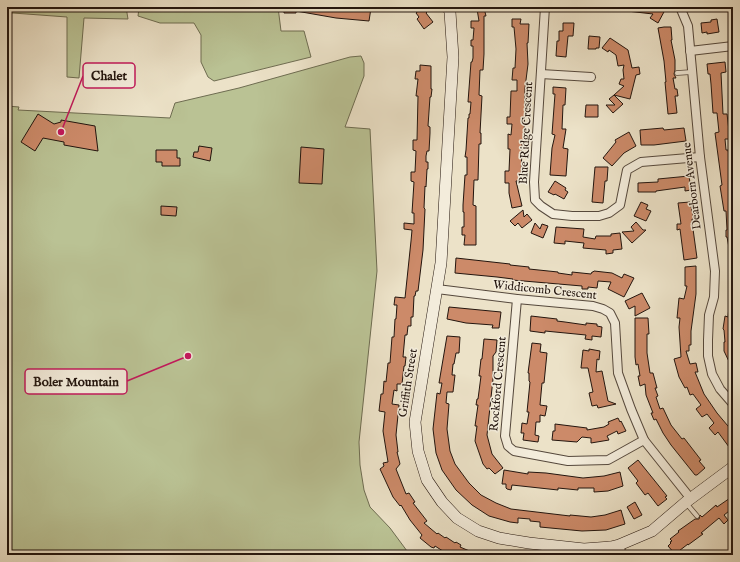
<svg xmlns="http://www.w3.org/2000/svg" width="740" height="562" font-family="'IM FELL English',serif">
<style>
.green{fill:#bac294;stroke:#6e6c51}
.building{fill:#cc8a69;stroke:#23150e}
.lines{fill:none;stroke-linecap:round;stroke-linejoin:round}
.lane-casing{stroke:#55483c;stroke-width:5.5}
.street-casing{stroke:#55483c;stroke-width:10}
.secondary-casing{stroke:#23150e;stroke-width:12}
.lane{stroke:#f3ecdb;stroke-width:4}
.street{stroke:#f3ecdb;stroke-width:8}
.secondary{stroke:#f3ecdb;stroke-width:11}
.labels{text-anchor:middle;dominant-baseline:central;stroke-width:3;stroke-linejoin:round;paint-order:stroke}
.street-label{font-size:12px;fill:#23150e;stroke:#f3ecdb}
.leader{fill:none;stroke:#c2185b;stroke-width:1.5}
.callout-dot{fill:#c2185b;stroke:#f3ecdb;stroke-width:1.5}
.callout{fill:#f3ecdb;stroke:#c2185b;stroke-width:1.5}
.callout-label{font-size:13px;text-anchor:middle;font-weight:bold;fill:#23150e}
</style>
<rect width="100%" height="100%" fill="#ece2c8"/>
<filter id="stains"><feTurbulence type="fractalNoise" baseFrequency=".005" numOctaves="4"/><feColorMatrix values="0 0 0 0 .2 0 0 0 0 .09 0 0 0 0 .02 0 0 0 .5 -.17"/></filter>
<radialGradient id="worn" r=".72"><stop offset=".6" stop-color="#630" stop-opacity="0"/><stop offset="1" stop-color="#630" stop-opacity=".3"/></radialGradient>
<g class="green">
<path d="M 7,7 L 126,7 L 128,19 L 84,18 L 79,78 L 67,77 L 67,17 L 13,13 L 7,14 Z"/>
<path d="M 175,7 L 278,7 L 281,31 L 304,31 L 311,57 L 214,81 L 208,77 L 201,62 L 201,35 L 194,23 L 160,23 L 138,16 L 139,8 Z"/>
<path d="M 361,56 L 364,63 L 364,76 L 345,127 L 370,129 L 377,271 L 359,442 L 360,465 L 364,490 L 370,507 L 390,528 L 410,555 L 7,555 L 7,106 L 19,107 L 18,110 L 170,118 L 175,103 L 239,88 L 350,57 Z"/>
</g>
<g class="building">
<path d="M 284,7 L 360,7 L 371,8 L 369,21 L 336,18 L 296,11 L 296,13 L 284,13 Z"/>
<path d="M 423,7 L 427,12 L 426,13 L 433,22 L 424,29 L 417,19 L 419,17 L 416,13 Z"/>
<path d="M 627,7 L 659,7 L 665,10 L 658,23 L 650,18 L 653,14 L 627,11 Z"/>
<path d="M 484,8 L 486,16 L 484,16 L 484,54 L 483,70 L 480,70 L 479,95 L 482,96 L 480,133 L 481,133 L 481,144 L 479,144 L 478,180 L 474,180 L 473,205 L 476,206 L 476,245 L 464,245 L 465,235 L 462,235 L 462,227 L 464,227 L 464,212 L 463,212 L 463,205 L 465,175 L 467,175 L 467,157 L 465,157 L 466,150 L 468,118 L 469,118 L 469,114 L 470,114 L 471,102 L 468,102 L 471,62 L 472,62 L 473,58 L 473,46 L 471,46 L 471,40 L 473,40 L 474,28 L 471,28 L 471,21 L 479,21 L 477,9 Z"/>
<path d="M 512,19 L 521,19 L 520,24 L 529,24 L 528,43 L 527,43 L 528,64 L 525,88 L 524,144 L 522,144 L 521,181 L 516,181 L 522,206 L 512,208 L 509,193 L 509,183 L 505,183 L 505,171 L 509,171 L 510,149 L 508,149 L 508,134 L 511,135 L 512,124 L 507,124 L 507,117 L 510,117 L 511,91 L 517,91 L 517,80 L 512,80 L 513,68 L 515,68 L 516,49 L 514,27 L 512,27 Z"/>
<path d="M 717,19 L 719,32 L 707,34 L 707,32 L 702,33 L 701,23 L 711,22 L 711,20 Z"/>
<path d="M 563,23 L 574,23 L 573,36 L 568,36 L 566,57 L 556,56 L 557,41 L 559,41 L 559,31 L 563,31 Z"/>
<path d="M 664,27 L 671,27 L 672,40 L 671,40 L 675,60 L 675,70 L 674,74 L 676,78 L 673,78 L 675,89 L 677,89 L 678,96 L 675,96 L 677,113 L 668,114 L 665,82 L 666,82 L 664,61 L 658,28 Z"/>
<path d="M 589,36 L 600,37 L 599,48 L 596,48 L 596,49 L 588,49 Z"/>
<path d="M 610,38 L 628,50 L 632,68 L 639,67 L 640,74 L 636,75 L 630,99 L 614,95 L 624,86 L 619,84 L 621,79 L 624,79 L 623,70 L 624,65 L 618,66 L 616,55 L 609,50 L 608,52 L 602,48 Z"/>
<path d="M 725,62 L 726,72 L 721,73 L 723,114 L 727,114 L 730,139 L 725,139 L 726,150 L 728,150 L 731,166 L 733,193 L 733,253 L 730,253 L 727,237 L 726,237 L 726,230 L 727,230 L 726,211 L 724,211 L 720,186 L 722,185 L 715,133 L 719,132 L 717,113 L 713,113 L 711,84 L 710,74 L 708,74 L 707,64 Z"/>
<path d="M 420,65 L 431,66 L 431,89 L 432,89 L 431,97 L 430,97 L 428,126 L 430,127 L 430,133 L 429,151 L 427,151 L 426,156 L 426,162 L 428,162 L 428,169 L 427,169 L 426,187 L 425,186 L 424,208 L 425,209 L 423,250 L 418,291 L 416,291 L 415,296 L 414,296 L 413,317 L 411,317 L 411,326 L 408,326 L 407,335 L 405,335 L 403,357 L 406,357 L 405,366 L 404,366 L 402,384 L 397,384 L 397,391 L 394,390 L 392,404 L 399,405 L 396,435 L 398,452 L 397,452 L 400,464 L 396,469 L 406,494 L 409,493 L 415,502 L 413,503 L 427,521 L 424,523 L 437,534 L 438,533 L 445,538 L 446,537 L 455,543 L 456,542 L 461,545 L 460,547 L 479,555 L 449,555 L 435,546 L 434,548 L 431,547 L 420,538 L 422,535 L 410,520 L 401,505 L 400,506 L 393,497 L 380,469 L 384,466 L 383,463 L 388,462 L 383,431 L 385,412 L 379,411 L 381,394 L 383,394 L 384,381 L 386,382 L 388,363 L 390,363 L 392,337 L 394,337 L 395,319 L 396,319 L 397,305 L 394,305 L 395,297 L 405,298 L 411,241 L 412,230 L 404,229 L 404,223 L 414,224 L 414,213 L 412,213 L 414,182 L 411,181 L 411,172 L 415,172 L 416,151 L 413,150 L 413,140 L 417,140 L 418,96 L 416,96 L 418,79 L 415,79 L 416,71 L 420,71 Z"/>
<path d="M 553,87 L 566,88 L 565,105 L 563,105 L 562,129 L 566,129 L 563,148 L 568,149 L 566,176 L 550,175 L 552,148 L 555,135 L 552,134 L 555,94 L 553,94 Z"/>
<path d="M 614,95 L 623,104 L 613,113 L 606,105 L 615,105 L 609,99 Z"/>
<path d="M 586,105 L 598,105 L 598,117 L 585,117 Z"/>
<path d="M 38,114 L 54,124 L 61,122 L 61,120 L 95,126 L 98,151 L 64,145 L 64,142 L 43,138 L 35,151 L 21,142 Z"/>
<path d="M 663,128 L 664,130 L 684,128 L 686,141 L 654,145 L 641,145 L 640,130 Z"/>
<path d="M 629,132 L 636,146 L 624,153 L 612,166 L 603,158 L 616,142 L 615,140 Z"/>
<path d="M 199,146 L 212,148 L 210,161 L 193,157 L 194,152 L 198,152 Z"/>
<path d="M 301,147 L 324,149 L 322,184 L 299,183 Z"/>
<path d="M 156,150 L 177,150 L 177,158 L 180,158 L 180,166 L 162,166 L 162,162 L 156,162 Z"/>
<path d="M 595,167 L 608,167 L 607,181 L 605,181 L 603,203 L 592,202 Z"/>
<path d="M 689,176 L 691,190 L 685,191 L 685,187 L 656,191 L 656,192 L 638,192 L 638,183 L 658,182 L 658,179 Z"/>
<path d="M 555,181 L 566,188 L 565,190 L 568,192 L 564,199 L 555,194 L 554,195 L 548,192 Z"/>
<path d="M 641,202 L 648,205 L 646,209 L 651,211 L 646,221 L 634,216 Z"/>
<path d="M 690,202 L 694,219 L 692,219 L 693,229 L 697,258 L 684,260 L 680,229 L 677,230 L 677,224 L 681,224 L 678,203 Z"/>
<path d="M 161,206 L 177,207 L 176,216 L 161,215 Z"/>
<path d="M 523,210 L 524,217 L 527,214 L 532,220 L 522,228 L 518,223 L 515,226 L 510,221 Z"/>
<path d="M 636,222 L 643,230 L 646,230 L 632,243 L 622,232 L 634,231 L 631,227 Z"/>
<path d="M 535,223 L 540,229 L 542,224 L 548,226 L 543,238 L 531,233 Z"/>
<path d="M 556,227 L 584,229 L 583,237 L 595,239 L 596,236 L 611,236 L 611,234 L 620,233 L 622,249 L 613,250 L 613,253 L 606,254 L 606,250 L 583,248 L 584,243 L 565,241 L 565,244 L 554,243 Z"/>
<path d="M 456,258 L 510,264 L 510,265 L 529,267 L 529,269 L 558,272 L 558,273 L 572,275 L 572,272 L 591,274 L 592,272 L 593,272 L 594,271 L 612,273 L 622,278 L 624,274 L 634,278 L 624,297 L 608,289 L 611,282 L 598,281 L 597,288 L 588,287 L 588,289 L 582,289 L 582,286 L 512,280 L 513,279 L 497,277 L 455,273 Z"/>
<path d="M 696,266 L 696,294 L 691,331 L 691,345 L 689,345 L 689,351 L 686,351 L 690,364 L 696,363 L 698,372 L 695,372 L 704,394 L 717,413 L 733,432 L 733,444 L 729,447 L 718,432 L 715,435 L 709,428 L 714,423 L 707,414 L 702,417 L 696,409 L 701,405 L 693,394 L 690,395 L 687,387 L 685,388 L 679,377 L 674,359 L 681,357 L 679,327 L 680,318 L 677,318 L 679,298 L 684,299 L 687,286 L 685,286 L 685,267 Z"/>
<path d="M 642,293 L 650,308 L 635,316 L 635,306 L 629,309 L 625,301 Z"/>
<path d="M 729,306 L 733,306 L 733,370 L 724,351 L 724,342 L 725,342 L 724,330 L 723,329 L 725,316 L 728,317 Z"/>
<path d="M 449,307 L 501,312 L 499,328 L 492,328 L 493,325 L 466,323 L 447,319 Z"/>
<path d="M 531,316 L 557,319 L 557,321 L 565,322 L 586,325 L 586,323 L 597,324 L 597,326 L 602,327 L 601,337 L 592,336 L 592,340 L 585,339 L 586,335 L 545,331 L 545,333 L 530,331 Z"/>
<path d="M 635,318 L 648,318 L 649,334 L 647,334 L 647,353 L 650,373 L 653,373 L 657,388 L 655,388 L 658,396 L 656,397 L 660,409 L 663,408 L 671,425 L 682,439 L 684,438 L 701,460 L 699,461 L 705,468 L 697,475 L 695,475 L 671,445 L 663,433 L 656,419 L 654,420 L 651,413 L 653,413 L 646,395 L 645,384 L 640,386 L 638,376 L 640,376 L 638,364 L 636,365 L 635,357 Z"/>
<path d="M 447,336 L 460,337 L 459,353 L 456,353 L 454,364 L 453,364 L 452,375 L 455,375 L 453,392 L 447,392 L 446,403 L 449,404 L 447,429 L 450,451 L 455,464 L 469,483 L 481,495 L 496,503 L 511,509 L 570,516 L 570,515 L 591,517 L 605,515 L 621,510 L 625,524 L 606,530 L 582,531 L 540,527 L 540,522 L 530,521 L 530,519 L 518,518 L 518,523 L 510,522 L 489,516 L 472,505 L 456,490 L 442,470 L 436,453 L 433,429 L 437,393 L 440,394 L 442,383 L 439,383 Z"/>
<path d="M 484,339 L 497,340 L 496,352 L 493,356 L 493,379 L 487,435 L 492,454 L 503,468 L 495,474 L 489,468 L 487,469 L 483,464 L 475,441 L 477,426 L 475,426 L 478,405 L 476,405 L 477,399 L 478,399 L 481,376 L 479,376 L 481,359 L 482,359 Z"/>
<path d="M 532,343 L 541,344 L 540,352 L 547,353 L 544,383 L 542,383 L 540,405 L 547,406 L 545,416 L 540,415 L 540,422 L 536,422 L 535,435 L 539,436 L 538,442 L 523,440 L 524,433 L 521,433 L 522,423 L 527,424 L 529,412 L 527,412 L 530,382 L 529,381 L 529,373 L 528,373 Z"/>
<path d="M 589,349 L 600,351 L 599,360 L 597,359 L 596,372 L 602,371 L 608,401 L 616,404 L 598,408 L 597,405 L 592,406 L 589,393 L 593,392 L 588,368 L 581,368 L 583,350 L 589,351 Z"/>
<path d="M 618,418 L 620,422 L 621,421 L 626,431 L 618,434 L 617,431 L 607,436 L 609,440 L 591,443 L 591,438 L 582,437 L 577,442 L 552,440 L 553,431 L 555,431 L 555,424 L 587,428 L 587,430 L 604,427 L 609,424 L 608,422 Z"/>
<path d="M 638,460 L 667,496 L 665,497 L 667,499 L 658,506 L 648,493 L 645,495 L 636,483 L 638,481 L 628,468 Z"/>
<path d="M 504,470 L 528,474 L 528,472 L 546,473 L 583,478 L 604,476 L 620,472 L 623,486 L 608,491 L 594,492 L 594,488 L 578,488 L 578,490 L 558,488 L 558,490 L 512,485 L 511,490 L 507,489 L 506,488 L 506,484 L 502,484 Z"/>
<path d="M 733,496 L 733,508 L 724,515 L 728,520 L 724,524 L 719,518 L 701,533 L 703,534 L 688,545 L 688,544 L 675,554 L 668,546 L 671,543 L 670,542 L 672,541 L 670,539 L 679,532 L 678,531 L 695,519 L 699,519 L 700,515 L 702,517 L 716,505 L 717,507 Z"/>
<path d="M 635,502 L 642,515 L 634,519 L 627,507 Z"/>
</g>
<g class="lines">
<g class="lane-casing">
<g id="lane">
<path d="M 677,73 L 692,72"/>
<path d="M 686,503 L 697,516"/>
</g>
</g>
<g class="street-casing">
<g id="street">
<path d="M 545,7 L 534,182 L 535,200 L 541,206 L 553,214 L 572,216 L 599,216 L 609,213 L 620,205 L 627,170 L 641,162 L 700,157"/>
<path d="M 680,7 L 688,26 L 700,157 L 715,271 L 714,297 L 709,315 L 708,340 L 708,356 L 712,374 L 720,389 L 733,404"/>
<path d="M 690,51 L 733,46"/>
<path d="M 541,74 L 591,77"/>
<path d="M 437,289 L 517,299 L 593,306 L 603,309 L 610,313 L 615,323 L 618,373 L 631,409 L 644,440 L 691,499"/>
<path d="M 517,299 L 505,436 L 508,446 L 514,451 L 568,461 L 608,460 L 644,440"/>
<path d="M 619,545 L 622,555"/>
</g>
</g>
<g class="secondary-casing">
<path id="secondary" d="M 448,7 L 450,12 L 453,57 L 441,263 L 415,422 L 418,451 L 427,480 L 442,502 L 457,518 L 478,531 L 499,538 L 529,543 L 584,549 L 611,547 L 619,545 L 652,531 L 686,502 L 733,467"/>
</g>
<use href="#lane" class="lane"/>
<use href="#street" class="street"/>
<use href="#secondary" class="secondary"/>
</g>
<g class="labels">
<g class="street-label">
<text transform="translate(526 133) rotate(-87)">Blue Ridge Crescent</text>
<text transform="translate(692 186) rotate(-97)">Dearborn Avenue</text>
<text transform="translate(545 290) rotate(6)">Widdicomb Crescent</text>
<text transform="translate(408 383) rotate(-81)">Griffith Street</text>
<text transform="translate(498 384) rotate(-85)">Rockford Crescent</text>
</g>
</g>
<path class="leader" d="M61 132L83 76M188 356L127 381"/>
<g class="callout-dot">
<circle cx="61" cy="132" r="4"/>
<circle cx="188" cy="356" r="4"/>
</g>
<g class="callout">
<rect x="83" y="63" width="52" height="25" rx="4"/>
<rect x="25" y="369" width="102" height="25" rx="4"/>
</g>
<g class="callout-label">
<text x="109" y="80">Chalet</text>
<text x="76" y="386">Boler Mountain</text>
</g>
<rect width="740" height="562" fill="none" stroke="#ece2c8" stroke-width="24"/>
<rect x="8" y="8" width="724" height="546" fill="none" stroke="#23150e" stroke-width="2"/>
<rect x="12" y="12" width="716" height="538" fill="none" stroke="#23150e"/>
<rect width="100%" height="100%" filter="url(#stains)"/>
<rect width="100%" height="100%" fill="url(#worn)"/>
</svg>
